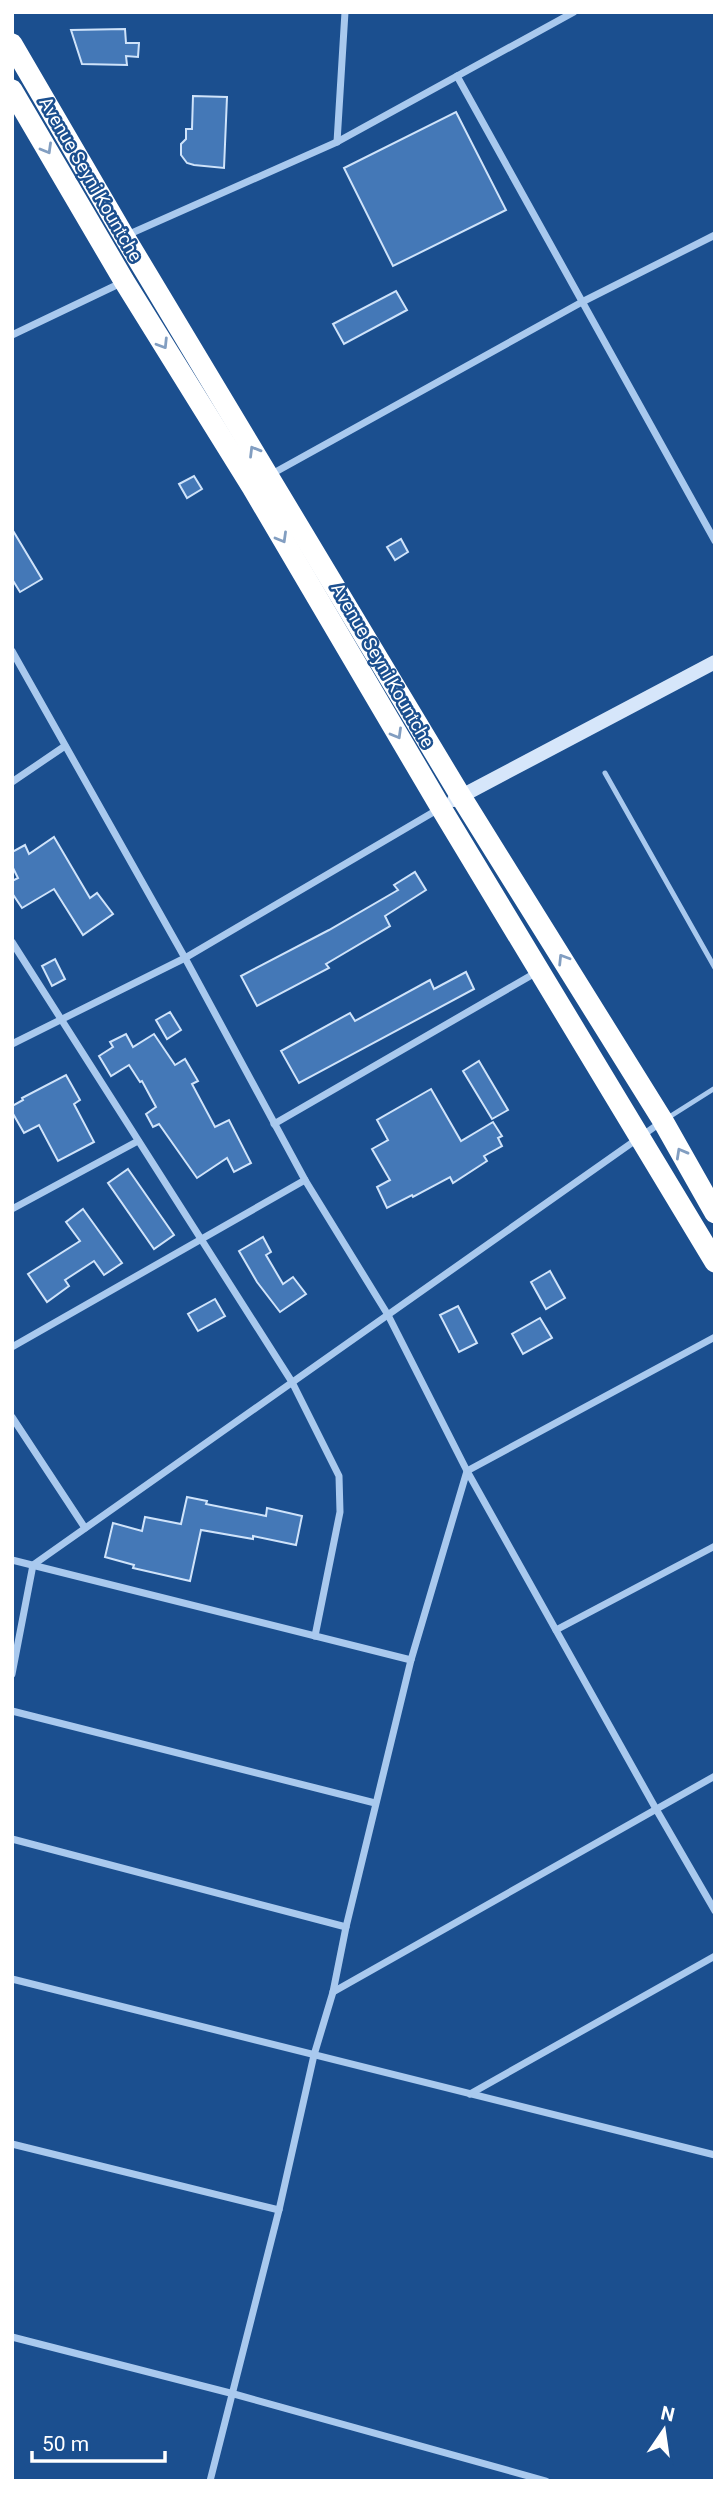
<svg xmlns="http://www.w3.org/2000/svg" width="727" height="2493" font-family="Roboto,sans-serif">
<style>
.building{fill:#4478b7;stroke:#cfe3fa;stroke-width:2}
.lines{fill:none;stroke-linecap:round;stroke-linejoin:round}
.lane{stroke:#a9c9ee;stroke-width:5}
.street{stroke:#a9c9ee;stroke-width:7}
.secondary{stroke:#d6e6fa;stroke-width:14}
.highway{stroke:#fff;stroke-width:21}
.oneway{stroke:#829ec1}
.labels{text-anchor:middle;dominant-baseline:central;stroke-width:5;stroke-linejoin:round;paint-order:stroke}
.street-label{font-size:18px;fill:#fff;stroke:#1b4f8f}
</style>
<rect width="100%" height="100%" fill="#1b4f8f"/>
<g class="building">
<path d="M 125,29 L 126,43 L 139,43 L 138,57 L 126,56 L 127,65 L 82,64 L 71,30 Z"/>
<path d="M 193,96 L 227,97 L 224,168 L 194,165 L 187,163 L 181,155 L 181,144 L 186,139 L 186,129 L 192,129 Z"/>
<path d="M 456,112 L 506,210 L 393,266 L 344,168 Z"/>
<path d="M 396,291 L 407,310 L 344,344 L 333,324 Z"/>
<path d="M 194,476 L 202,489 L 187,498 L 179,484 Z"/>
<path d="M 12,529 L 42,579 L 20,592 L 12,579 Z"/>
<path d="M 401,539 L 408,552 L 395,560 L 387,547 Z"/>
<path d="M 54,837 L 90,898 L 97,893 L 113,914 L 83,935 L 54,889 L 22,908 L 12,893 L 12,881 L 18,878 L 12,866 L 12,852 L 25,845 L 29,854 Z"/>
<path d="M 415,872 L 426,890 L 385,916 L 390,926 L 326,964 L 329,968 L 257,1006 L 241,976 L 329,930 L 398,890 L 394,885 Z"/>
<path d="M 55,959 L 65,979 L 52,986 L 42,966 Z"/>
<path d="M 466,972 L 474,989 L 299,1083 L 281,1051 L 350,1013 L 355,1021 L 430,980 L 434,989 Z"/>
<path d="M 170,1012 L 181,1030 L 167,1039 L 156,1020 Z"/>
<path d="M 126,1034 L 133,1047 L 154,1034 L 175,1065 L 185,1059 L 198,1081 L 192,1084 L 215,1127 L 229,1120 L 251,1163 L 234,1172 L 227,1158 L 197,1178 L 159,1124 L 153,1127 L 146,1114 L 156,1107 L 142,1081 L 140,1082 L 129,1065 L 111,1076 L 99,1056 L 113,1047 L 110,1042 Z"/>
<path d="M 479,1061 L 508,1110 L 492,1119 L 463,1071 Z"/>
<path d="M 66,1075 L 80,1100 L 74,1104 L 94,1142 L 58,1161 L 39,1125 L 24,1133 L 12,1112 L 12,1106 L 23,1100 L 22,1098 Z"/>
<path d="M 431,1089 L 461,1141 L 493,1122 L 502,1136 L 498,1138 L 502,1146 L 484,1156 L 487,1161 L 453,1183 L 450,1177 L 413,1197 L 412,1195 L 387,1208 L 377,1187 L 390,1180 L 372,1149 L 388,1140 L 377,1120 Z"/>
<path d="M 128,1169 L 174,1235 L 154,1249 L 108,1183 Z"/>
<path d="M 83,1209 L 122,1263 L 104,1275 L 94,1261 L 65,1280 L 69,1286 L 47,1302 L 28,1274 L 80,1241 L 66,1222 Z"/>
<path d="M 263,1237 L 271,1252 L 266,1255 L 283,1284 L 293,1277 L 306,1294 L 280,1312 L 257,1282 L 239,1251 Z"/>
<path d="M 550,1271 L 565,1298 L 546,1309 L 531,1282 Z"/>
<path d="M 215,1299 L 225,1316 L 198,1331 L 188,1314 Z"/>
<path d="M 458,1306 L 477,1343 L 459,1352 L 440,1315 Z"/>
<path d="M 540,1318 L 552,1338 L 523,1354 L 512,1334 Z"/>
<path d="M 187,1497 L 207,1501 L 206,1504 L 266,1516 L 267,1508 L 302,1516 L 296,1545 L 253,1536 L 253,1539 L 201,1530 L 190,1581 L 133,1568 L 134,1565 L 105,1557 L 113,1523 L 142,1531 L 145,1517 L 181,1524 Z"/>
</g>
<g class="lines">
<g class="lane">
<path d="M 605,773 L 715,968"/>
<path d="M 666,1119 L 715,1088"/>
</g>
<g class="street">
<path d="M 457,76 L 715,541"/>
<path d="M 337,142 L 345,12"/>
<path d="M 125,236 L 337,142 L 574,12"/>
<path d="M 12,335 L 123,282"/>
<path d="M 270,475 L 582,302 L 715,235"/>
<path d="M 12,651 L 185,958 L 305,1180 L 388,1315 L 467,1471 L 656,1809 L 715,1911"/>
<path d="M 12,782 L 65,746"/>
<path d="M 12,942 L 292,1382 L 339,1476 L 340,1512 L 315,1636"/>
<path d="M 12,1044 L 185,958 L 437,810"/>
<path d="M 274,1124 L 537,972"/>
<path d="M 12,1209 L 138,1141"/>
<path d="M 12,1347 L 305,1180"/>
<path d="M 12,1417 L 85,1528"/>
<path d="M 12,1560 L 411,1660"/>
<path d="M 556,1630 L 715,1546"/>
<path d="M 12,1674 L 33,1565 L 660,1123"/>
<path d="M 12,1711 L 375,1803"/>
<path d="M 12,1839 L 346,1927"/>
<path d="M 12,1979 L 715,2155"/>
<path d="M 333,1992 L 715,1776"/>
<path d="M 470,2094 L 715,1956"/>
<path d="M 12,2144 L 279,2210"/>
<path d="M 12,2337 L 234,2394 L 546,2481"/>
<path d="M 210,2481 L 279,2210 L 314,2055 L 333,1992 L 346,1927 L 411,1660 L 467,1471 L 715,1337"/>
</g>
<path class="secondary" d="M 454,800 L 715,662"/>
<g class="highway">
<path d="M 12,44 L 124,236 L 460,795 L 663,1121 L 715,1213"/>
<path d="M 12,90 L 124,281 L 252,487 L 441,808 L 715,1262"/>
</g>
</g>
<defs><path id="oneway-chevron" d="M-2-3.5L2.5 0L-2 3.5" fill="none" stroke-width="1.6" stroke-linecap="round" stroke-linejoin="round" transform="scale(1.75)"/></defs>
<g class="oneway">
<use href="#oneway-chevron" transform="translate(47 149) rotate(60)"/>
<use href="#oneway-chevron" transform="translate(163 344) rotate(58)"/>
<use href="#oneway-chevron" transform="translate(254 451) rotate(-121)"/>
<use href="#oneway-chevron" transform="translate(282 538) rotate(60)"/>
<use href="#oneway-chevron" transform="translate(397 734) rotate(60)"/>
<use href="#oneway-chevron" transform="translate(563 959) rotate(-122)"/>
<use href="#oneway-chevron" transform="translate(681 1153) rotate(-119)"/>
</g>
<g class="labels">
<g class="street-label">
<text transform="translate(91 179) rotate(60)">Avenue Seyni Kountche</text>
<text transform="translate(383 665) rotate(60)">Avenue Seyni Kountche</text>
</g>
</g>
<rect width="727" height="2493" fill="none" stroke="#ffffff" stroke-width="28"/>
<g transform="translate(664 2430) rotate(13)" stroke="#1b4f8f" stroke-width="5" paint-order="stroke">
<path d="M0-5L12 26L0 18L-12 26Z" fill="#ffffff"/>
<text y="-10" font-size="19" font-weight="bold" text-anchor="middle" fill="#ffffff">N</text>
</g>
<path d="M32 2451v10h133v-10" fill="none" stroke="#ffffff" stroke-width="3.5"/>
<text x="42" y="2451" font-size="21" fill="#ffffff" stroke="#1b4f8f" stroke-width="5" paint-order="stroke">50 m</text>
</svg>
